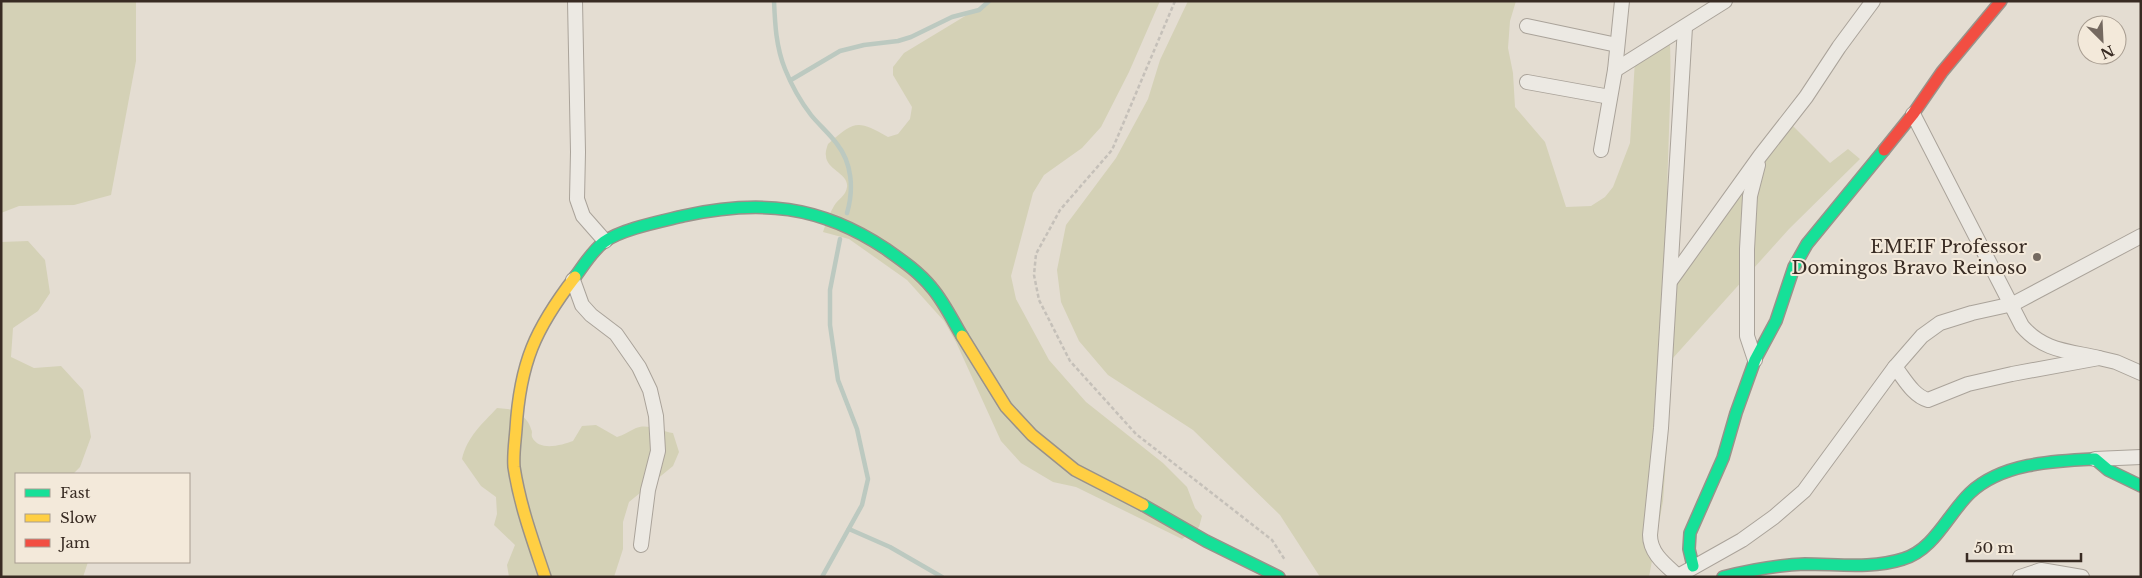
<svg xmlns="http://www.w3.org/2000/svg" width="2142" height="578" font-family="'Libre Baskerville',serif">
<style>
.green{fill:#d4d1b6}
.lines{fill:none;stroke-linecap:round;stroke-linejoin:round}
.stream{stroke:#bcc9c0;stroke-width:4.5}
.street-casing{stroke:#aaa39a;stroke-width:16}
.fast-casing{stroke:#99928a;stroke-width:14}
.slow-casing{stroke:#99928a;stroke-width:14}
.jam-casing{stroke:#99928a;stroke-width:14}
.path{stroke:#c5c0b9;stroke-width:2.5;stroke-dasharray:4 2.5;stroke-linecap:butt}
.street{stroke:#ece9e3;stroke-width:14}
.fast{stroke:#16e098;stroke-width:11}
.slow{stroke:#ffcf43;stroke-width:11}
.jam{stroke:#f24e42;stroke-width:11}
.poi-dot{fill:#746960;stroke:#f3e9da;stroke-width:2}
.labels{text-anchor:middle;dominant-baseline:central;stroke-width:4;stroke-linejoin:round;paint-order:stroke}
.poi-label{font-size:18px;fill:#382b23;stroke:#f3e9da;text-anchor:end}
</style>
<rect width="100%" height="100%" fill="#e4ddd2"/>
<g class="green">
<path d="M 1,1 L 136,1 L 136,61 L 111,195 L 74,205 L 19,206 L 1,213 Z"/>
<path d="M 990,1 L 1160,1 L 1129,72 L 1101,127 L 1082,148 L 1044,175 L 1033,193 L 1011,276 L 1016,299 L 1049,360 L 1086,402 L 1163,463 L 1187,487 L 1195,508 L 1202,516 L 1199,527 L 1182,539 L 1076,487 L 1053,482 L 1021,463 L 1001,441 L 956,342 L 944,321 L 907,280 L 849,239 L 823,232 C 826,223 829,214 834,206 C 838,199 846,196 847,187 C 849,174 826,169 826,156 C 825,152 827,147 828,144 C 854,121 857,119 888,137 L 898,134 L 910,119 L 912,107 L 893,75 L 893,67 L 904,53 Z"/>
<path d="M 1188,1 L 1516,1 L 1510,21 L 1508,48 L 1513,73 L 1515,107 L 1545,142 L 1566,207 L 1591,206 L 1605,197 L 1613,187 L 1630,143 L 1635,60 L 1670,43 C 1673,125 1660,208 1673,289 L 1790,123 L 1830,163 L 1848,149 L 1860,159 L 1789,229 L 1673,358 L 1663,501 L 1649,577 L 1320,577 L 1280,515 L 1193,430 L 1108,375 L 1079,341 L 1061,302 L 1057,270 L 1066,225 L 1116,158 L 1148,99 L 1160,60 Z"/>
<path d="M 28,241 L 45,260 L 50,293 L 38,311 L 13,328 L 11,357 L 34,368 L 61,366 L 83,390 L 91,437 L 80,467 L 73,474 L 16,474 L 16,562 L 88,562 L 83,577 L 1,577 L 1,242 Z"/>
<path d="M 497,408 L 516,410 C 522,415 529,421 531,429 C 533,433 531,433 532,437 C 539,452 562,445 573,441 L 582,426 L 596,425 L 617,437 C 624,435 629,431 636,428 C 646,423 662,431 673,433 L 679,452 L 673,466 L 629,502 L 623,522 L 623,549 L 614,577 L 509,577 L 507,565 L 515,545 L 494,525 L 497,514 L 496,497 L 481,486 L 462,459 C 467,437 482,424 497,408 Z"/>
</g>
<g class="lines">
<g class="stream">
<path d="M 774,1 C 775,24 776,47 785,69 C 791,84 801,102 811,115 C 819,125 829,133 837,144 C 852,163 854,189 847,213"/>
<path d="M 791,80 L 840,51 L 864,45 L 898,41 L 911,37 L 952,17 L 979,10 L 989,1"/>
<path d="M 849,529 L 890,547 L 942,577"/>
<path d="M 822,577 L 862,505 L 868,479 L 857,429 L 838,380 L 830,325 L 830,290 L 840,239"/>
</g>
<g class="street-casing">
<g id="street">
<path d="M 575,1 L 578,152 L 577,199 L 583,216 L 605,241"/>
<path d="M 1527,26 L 1617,45"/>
<path d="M 1615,70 L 1725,1"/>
<path d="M 1527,82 L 1610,97"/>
<path d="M 1913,114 L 2022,326 C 2043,351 2069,351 2099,358"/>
<path d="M 1601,150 L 1615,70 L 1622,1"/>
<path d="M 573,280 L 582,305 L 591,315 L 616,334 L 639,367 L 650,390 L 656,416 L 658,451 L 648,490 L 641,545"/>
<path d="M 1671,280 L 1760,156 L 1806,97 L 1839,47 L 1873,1"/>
<path d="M 1755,360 L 1747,336 L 1747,249 L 1750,196 L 1758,165"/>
<path d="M 1895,367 C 1904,378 1913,396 1928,400 L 1968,384 L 2012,374 L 2099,358 L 2116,362 L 2141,373"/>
<path d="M 2095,459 L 2141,457"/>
<path d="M 1678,576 L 1742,540 L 1774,517 L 1804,491 L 1895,367 L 1922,336 L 1940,323 L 1972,313 L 2013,304 L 2141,236"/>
<path d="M 1679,577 C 1666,565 1650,554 1650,535 L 1661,428 L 1685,27"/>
<path d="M 2020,577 L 2041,570 L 2082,577"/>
</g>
</g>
<g class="fast-casing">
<g id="fast">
<path d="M 575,277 C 584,265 592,251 604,242 C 621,229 663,221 683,216 C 760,199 820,205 886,249 C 903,261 919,272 932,288 C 944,302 953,321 962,336"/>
<path d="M 1143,505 L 1206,541 L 1279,577"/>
<path d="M 1693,566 L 1689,549 L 1690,533 L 1723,458 L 1736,413 L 1755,360 L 1776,321 L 1794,267 L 1807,244 L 1884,150"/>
<path d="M 1723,577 C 1750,570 1777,565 1805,564 C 1838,564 1872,569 1903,559 C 1934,550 1948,514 1970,493 C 2002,463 2053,461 2095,459 L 2108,470 L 2141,486"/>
</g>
</g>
<g class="slow-casing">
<g id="slow">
<path d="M 962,336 L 1006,407 L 1032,435 L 1075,470 L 1143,505"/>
<path d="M 545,577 C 533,541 520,506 514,467 C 513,455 515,442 516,429 C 520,363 535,329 575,277"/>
</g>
</g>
<g class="jam-casing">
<path id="jam" d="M 1884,150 L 1913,114 L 1942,72 L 2001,1"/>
</g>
<path class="path" d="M 1175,1 L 1112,150 L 1060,210 L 1036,254 L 1034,275 L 1039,300 L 1070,361 L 1136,434 L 1272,540 L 1285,560"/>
<use href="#street" class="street"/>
<use href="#fast" class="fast"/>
<use href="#slow" class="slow"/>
<use href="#jam" class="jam"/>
</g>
<circle class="poi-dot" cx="2037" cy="257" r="5"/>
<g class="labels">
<g class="poi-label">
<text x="2027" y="247">EMEIF Professor<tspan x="2027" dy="21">Domingos Bravo Reinoso</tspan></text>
</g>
</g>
<rect width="2142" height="578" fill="none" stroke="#382b23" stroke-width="5"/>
<rect x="15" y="473" width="175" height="90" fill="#f3e9da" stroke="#a89d91"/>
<rect x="25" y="489" width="25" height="8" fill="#16e098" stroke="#a89d91"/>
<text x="60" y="498" font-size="15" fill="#382b23">Fast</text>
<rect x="25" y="514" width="25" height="8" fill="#ffcf43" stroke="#a89d91"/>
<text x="60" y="523" font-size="15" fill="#382b23">Slow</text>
<rect x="25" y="539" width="25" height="8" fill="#f24e42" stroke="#a89d91"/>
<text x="60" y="548" font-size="15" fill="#382b23">Jam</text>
<g transform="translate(2102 40) rotate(156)"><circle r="24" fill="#f3e9da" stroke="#a89d91"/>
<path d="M0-4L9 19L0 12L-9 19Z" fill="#746960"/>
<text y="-8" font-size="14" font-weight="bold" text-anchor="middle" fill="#382b23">N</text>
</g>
<path d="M1967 553v8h114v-8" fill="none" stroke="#382b23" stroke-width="2.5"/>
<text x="1974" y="553" font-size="15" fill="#382b23" stroke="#f3e9da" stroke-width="4" paint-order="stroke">50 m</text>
</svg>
